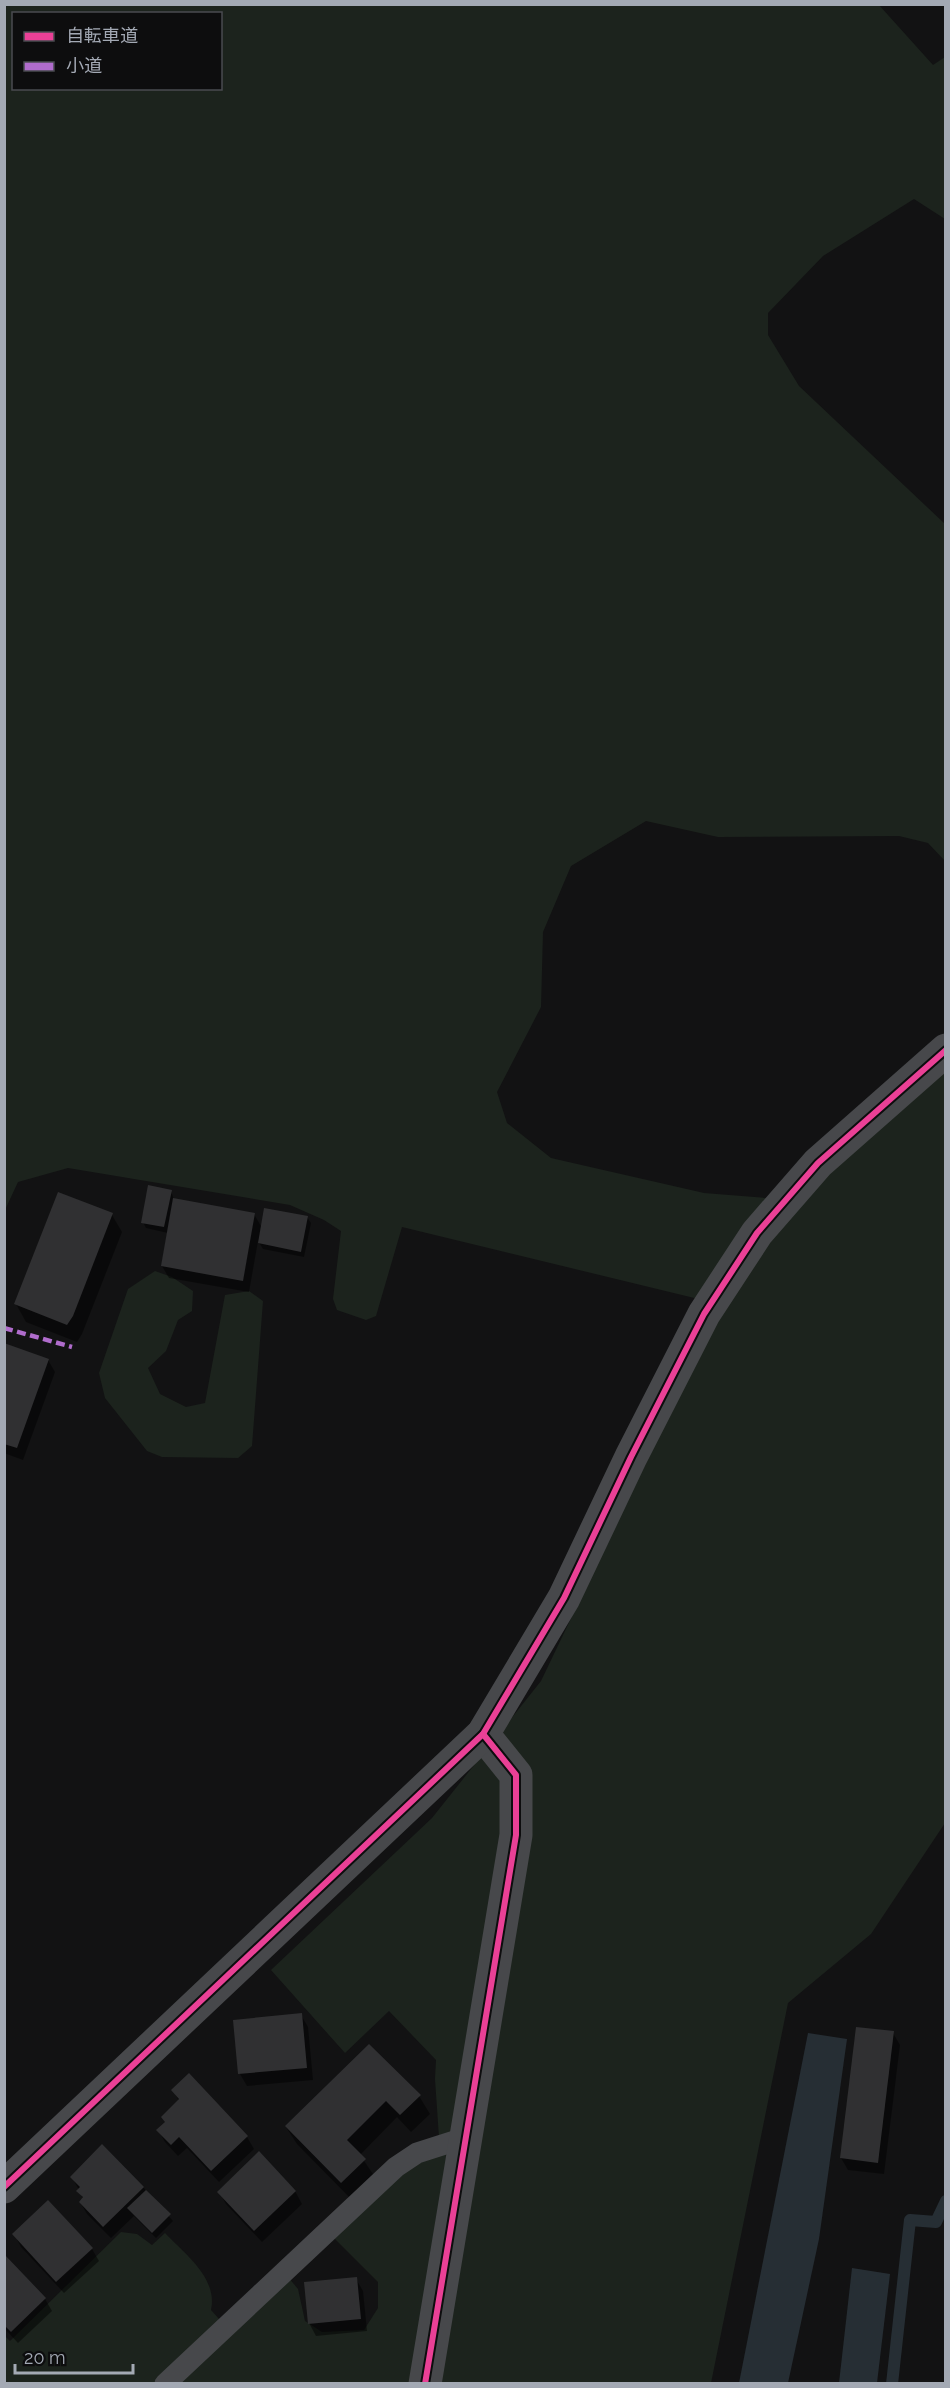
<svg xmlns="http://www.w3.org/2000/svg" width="950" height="2388" font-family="Raleway,'Noto Sans JP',sans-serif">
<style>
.green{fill:#1c231d;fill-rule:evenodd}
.water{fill:#262e34}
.shadow{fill:#0007}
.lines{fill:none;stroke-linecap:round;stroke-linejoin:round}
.stream{stroke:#262e34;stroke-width:12}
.building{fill:#303032}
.service{stroke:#47484b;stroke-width:21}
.minor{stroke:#47484b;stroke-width:33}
.tertiary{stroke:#47484b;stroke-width:33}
.quiet{stroke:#b06ccc;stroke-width:4.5;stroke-dasharray:9 4.5;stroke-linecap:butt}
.cycleway-casing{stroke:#0d0d0e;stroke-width:10}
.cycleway{stroke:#ea4096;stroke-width:6}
</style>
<rect width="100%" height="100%" fill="#121213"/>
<g class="green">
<path d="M 5,5 L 879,5 L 933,65 L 945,57 L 945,219 L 914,199 L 823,256 L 768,313 L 768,335 L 799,386 L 945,524 L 945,861 L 928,843 L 899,836 L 718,837 L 646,821 L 571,866 L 543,932 L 541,1007 L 497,1092 L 507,1123 L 551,1158 L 704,1193 L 803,1201 L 830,1167 L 945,1069 L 945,1823 L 871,1934 L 788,2003 L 711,2383 L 5,2383 L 5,2336 L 10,2341 L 121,2232 L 137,2234 L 152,2245 L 165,2233 C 185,2254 218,2278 211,2310 L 229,2330 L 288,2277 L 298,2289 L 305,2321 L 322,2332 L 364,2330 L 378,2308 L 378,2282 L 333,2237 L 400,2171 L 440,2152 L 435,2079 L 436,2060 L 389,2011 L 345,2053 L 271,1970 L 432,1818 L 541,1681 L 714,1320 L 719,1304 L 402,1227 L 376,1316 L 366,1320 L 337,1310 L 333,1299 L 341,1231 L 324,1220 L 290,1205 L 68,1168 L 18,1182 L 5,1210 ZM 14,14 L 220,14 L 220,88 L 14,88 Z"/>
<path d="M 155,1271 L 172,1277 L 193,1291 L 192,1311 L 178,1320 L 166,1351 L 148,1368 L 160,1394 L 186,1407 L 205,1403 L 225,1295 L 249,1291 L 263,1301 L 252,1446 L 238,1458 L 162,1457 L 147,1451 L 105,1398 L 99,1373 L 128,1289 Z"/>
</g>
<g class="water">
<path d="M 808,2033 L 847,2039 L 819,2239 L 788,2383 L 739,2383 Z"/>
<path d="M 852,2268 L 890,2274 L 877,2383 L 839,2383 Z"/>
</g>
<g class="shadow">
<path d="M 171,1191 L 174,1200 L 254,1214 L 262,1228 L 307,1217 L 311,1223 L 304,1257 L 263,1249 L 258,1241 L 249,1292 L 169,1278 L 162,1266 L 168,1233 L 146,1228 L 143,1222 Z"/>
<path d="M 112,1215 L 122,1232 L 82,1334 L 77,1342 L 26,1322 L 16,1304 Z"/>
<path d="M 4,1344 L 48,1360 L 55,1372 L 23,1460 L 4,1453 Z"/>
<path d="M 301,2015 L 308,2027 L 313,2080 L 247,2086 L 240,2074 L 235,2021 Z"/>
<path d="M 893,2033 L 900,2045 L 884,2174 L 848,2170 L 841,2158 Z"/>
<path d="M 369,2046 L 419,2096 L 430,2114 L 411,2132 L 397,2117 L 360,2155 L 375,2177 L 352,2200 L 297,2144 L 286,2127 Z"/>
<path d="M 173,2090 L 247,2137 L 254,2149 L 219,2182 L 187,2148 L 178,2156 L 165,2142 L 158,2130 L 166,2123 L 179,2101 Z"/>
<path d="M 72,2177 L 143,2187 L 173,2221 L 156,2238 L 134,2216 L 111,2238 L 87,2214 L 80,2202 L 83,2199 L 79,2190 Z"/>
<path d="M 295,2191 L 302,2204 L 262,2242 L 226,2204 L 219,2192 Z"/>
<path d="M 14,2234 L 92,2249 L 99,2261 L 64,2293 L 21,2247 Z"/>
<path d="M 4,2256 L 45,2299 L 52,2311 L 18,2343 L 4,2328 Z"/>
<path d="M 356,2279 L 363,2291 L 367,2331 L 316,2336 L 309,2323 Z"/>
</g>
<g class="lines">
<path class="stream" d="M 892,2384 L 910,2220 L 936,2222 L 946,2201"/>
</g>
<g class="building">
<path d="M 148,1185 L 172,1190 L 164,1227 L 141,1223 Z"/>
<path d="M 58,1192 L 113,1213 L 73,1316 L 67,1325 L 14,1304 Z"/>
<path d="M 173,1198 L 255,1213 L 243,1281 L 161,1266 Z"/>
<path d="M 264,1208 L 308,1216 L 301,1252 L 258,1243 Z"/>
<path d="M 4,1343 L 49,1359 L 17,1448 L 4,1444 Z"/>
<path d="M 302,2013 L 307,2068 L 238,2074 L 233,2020 Z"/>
<path d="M 856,2027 L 894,2031 L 878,2163 L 840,2158 Z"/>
<path d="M 369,2044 L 421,2095 L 400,2115 L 386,2101 L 347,2140 L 366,2159 L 341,2183 L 285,2126 Z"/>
<path d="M 189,2073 L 248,2136 L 211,2171 L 179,2137 L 171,2145 L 156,2130 L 165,2122 L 161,2117 L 179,2099 L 171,2090 Z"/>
<path d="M 102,2144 L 144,2187 L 103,2227 L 79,2202 L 83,2197 L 76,2191 L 80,2187 L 70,2177 Z"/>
<path d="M 259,2151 L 296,2191 L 254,2231 L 217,2192 Z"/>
<path d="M 146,2190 L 171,2214 L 152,2233 L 127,2208 Z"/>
<path d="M 48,2200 L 93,2248 L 56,2282 L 12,2234 Z"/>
<path d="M 4,2254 L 46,2298 L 11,2332 L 4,2325 Z"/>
<path d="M 357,2277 L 361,2319 L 308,2324 L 304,2282 Z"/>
</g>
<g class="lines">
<path class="service" d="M 165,2384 L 396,2167 L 417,2153 L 467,2137"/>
<path class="minor" d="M 425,2384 L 516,1835 L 516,1775 L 483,1734"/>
<path class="tertiary" d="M 4,2187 L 483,1734 L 564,1598 L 631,1457 L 704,1314 L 757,1233 L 818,1163 L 946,1050"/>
<path class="quiet" d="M 4,1328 L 72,1347"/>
<g class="cycleway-casing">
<g id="cycleway">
<path d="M 4,2187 L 483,1734 L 564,1598 L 631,1457 L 704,1314 L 757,1233 L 818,1163 L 946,1050"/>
<path d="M 425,2384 L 516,1835 L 516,1775 L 483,1734"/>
</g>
</g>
<use href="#cycleway" class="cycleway"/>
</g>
<rect width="950" height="2388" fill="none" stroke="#a3a9b4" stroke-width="12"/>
<rect x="12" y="12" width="210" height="78" fill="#0d0d0e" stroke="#494b50" stroke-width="1.5"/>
<rect x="24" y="32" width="30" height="9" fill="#ea4096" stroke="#494b50" stroke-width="1.5"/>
<text x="66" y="42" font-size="18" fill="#a3a9b4">自転車道</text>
<rect x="24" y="62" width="30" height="9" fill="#b06ccc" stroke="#494b50" stroke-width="1.5"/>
<text x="66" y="72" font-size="18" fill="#a3a9b4">小道</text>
<path d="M15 2364v9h118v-9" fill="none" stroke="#a3a9b4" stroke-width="3"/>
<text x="24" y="2364" font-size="18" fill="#a3a9b4" stroke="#0d0d0e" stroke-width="4.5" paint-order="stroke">20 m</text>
</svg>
